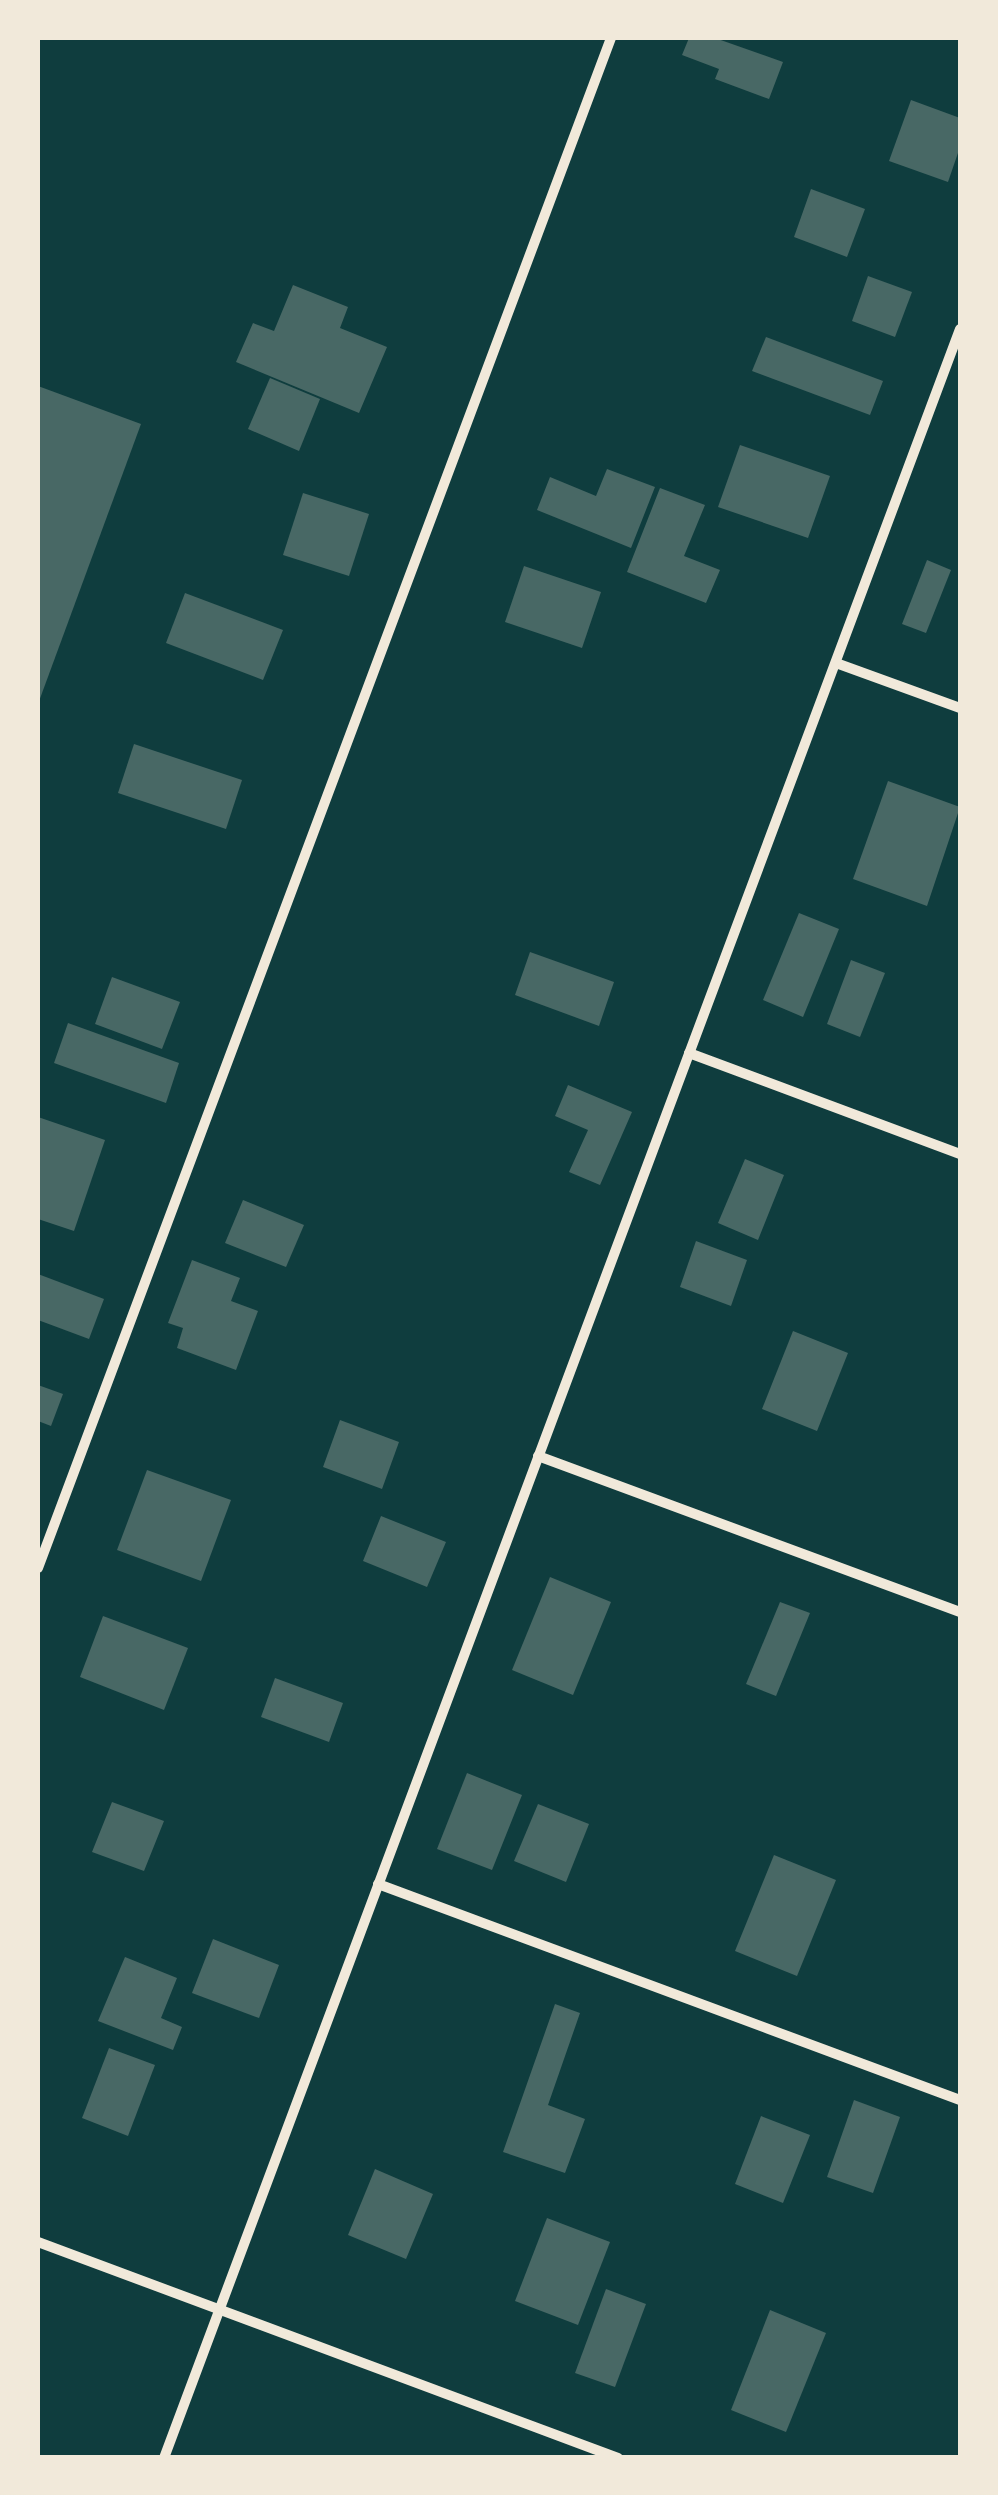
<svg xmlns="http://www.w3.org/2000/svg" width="998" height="2495" font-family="'DM Sans',sans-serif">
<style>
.building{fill:#486865}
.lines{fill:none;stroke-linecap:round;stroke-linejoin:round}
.minor{stroke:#f1e9da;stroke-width:10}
</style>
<rect width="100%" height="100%" fill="#0f3d3e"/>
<g class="building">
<path d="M 689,38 L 715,38 L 783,62 L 769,99 L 715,79 L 719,69 L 682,55 Z"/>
<path d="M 911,100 L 960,118 L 960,147 L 948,182 L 889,161 Z"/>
<path d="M 811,189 L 865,209 L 847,257 L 794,237 Z"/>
<path d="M 868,276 L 912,292 L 895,337 L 852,321 Z"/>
<path d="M 293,285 L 348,307 L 340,328 L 387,347 L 359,413 L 236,362 L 253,323 L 274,331 Z"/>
<path d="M 766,337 L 883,381 L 870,415 L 752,371 Z"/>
<path d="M 270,378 L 320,399 L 299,451 L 248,429 Z"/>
<path d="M 38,386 L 141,424 L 38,704 Z"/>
<path d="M 740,445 L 830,476 L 808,538 L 718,507 Z"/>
<path d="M 607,469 L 655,487 L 631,548 L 537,510 L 550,477 L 596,496 Z"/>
<path d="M 660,488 L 705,505 L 684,556 L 720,570 L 706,603 L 627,572 Z"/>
<path d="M 303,493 L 369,514 L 349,576 L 283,555 Z"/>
<path d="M 927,560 L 951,570 L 926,633 L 902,624 Z"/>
<path d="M 524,566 L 601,592 L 582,648 L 505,622 Z"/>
<path d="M 185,593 L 283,630 L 263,680 L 166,643 Z"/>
<path d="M 134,744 L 242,780 L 226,829 L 118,793 Z"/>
<path d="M 888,781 L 960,807 L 927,906 L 853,879 Z"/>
<path d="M 799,913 L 839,929 L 803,1017 L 763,1000 Z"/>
<path d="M 530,952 L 614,982 L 599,1026 L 515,995 Z"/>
<path d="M 851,960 L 885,973 L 860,1037 L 827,1024 Z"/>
<path d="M 112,977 L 180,1002 L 162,1049 L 95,1024 Z"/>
<path d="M 68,1023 L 179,1063 L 166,1103 L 54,1063 Z"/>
<path d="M 568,1085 L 632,1112 L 600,1185 L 569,1172 L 588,1130 L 555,1116 Z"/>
<path d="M 38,1117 L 105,1140 L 74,1231 L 38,1219 Z"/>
<path d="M 745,1159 L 784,1175 L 758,1240 L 718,1223 Z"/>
<path d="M 243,1200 L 304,1225 L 286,1267 L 225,1243 Z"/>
<path d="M 696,1241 L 747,1260 L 731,1306 L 680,1287 Z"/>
<path d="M 192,1260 L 240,1278 L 231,1301 L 258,1311 L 236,1370 L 177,1348 L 183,1328 L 168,1323 Z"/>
<path d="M 38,1274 L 104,1299 L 89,1339 L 38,1320 Z"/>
<path d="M 793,1331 L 848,1353 L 817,1431 L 762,1409 Z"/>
<path d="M 38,1385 L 63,1394 L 51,1426 L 38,1421 Z"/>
<path d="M 340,1420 L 399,1442 L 382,1489 L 323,1467 Z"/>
<path d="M 147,1470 L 231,1500 L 201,1581 L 117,1550 Z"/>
<path d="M 381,1516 L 446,1542 L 427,1587 L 363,1561 Z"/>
<path d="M 550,1577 L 611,1602 L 573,1695 L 512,1670 Z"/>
<path d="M 780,1602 L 810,1613 L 776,1696 L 746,1684 Z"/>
<path d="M 103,1616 L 188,1648 L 164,1710 L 80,1677 Z"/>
<path d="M 275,1678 L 343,1703 L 329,1742 L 261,1717 Z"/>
<path d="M 467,1773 L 522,1795 L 492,1870 L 437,1849 Z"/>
<path d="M 112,1802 L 164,1821 L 144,1871 L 92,1852 Z"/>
<path d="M 538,1804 L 589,1824 L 566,1882 L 514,1861 Z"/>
<path d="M 774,1855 L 836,1880 L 797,1976 L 735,1951 Z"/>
<path d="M 213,1939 L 279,1965 L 259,2018 L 192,1993 Z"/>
<path d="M 125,1957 L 177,1978 L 161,2018 L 182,2027 L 173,2050 L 98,2021 Z"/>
<path d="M 555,2004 L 580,2013 L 548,2105 L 585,2119 L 565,2173 L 503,2152 Z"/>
<path d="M 109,2048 L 155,2065 L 128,2136 L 82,2118 Z"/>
<path d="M 854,2100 L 900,2117 L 873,2193 L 827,2177 Z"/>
<path d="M 761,2116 L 810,2135 L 783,2203 L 735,2184 Z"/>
<path d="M 375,2169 L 433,2194 L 406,2259 L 348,2235 Z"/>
<path d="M 547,2218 L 610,2242 L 578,2325 L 515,2301 Z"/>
<path d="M 606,2289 L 646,2304 L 615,2387 L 575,2373 Z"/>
<path d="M 770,2310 L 826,2333 L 786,2432 L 731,2410 Z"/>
</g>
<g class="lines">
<g class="minor">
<path d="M 836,663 L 960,708"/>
<path d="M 689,1053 L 960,1154"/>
<path d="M 538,1456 L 960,1612"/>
<path d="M 38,1568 L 611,38"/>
<path d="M 378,1884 L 960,2100"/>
<path d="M 38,2242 L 618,2458"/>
<path d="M 164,2458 L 960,329"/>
</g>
</g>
<rect width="998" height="2495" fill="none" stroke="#f1e9da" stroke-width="80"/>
</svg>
